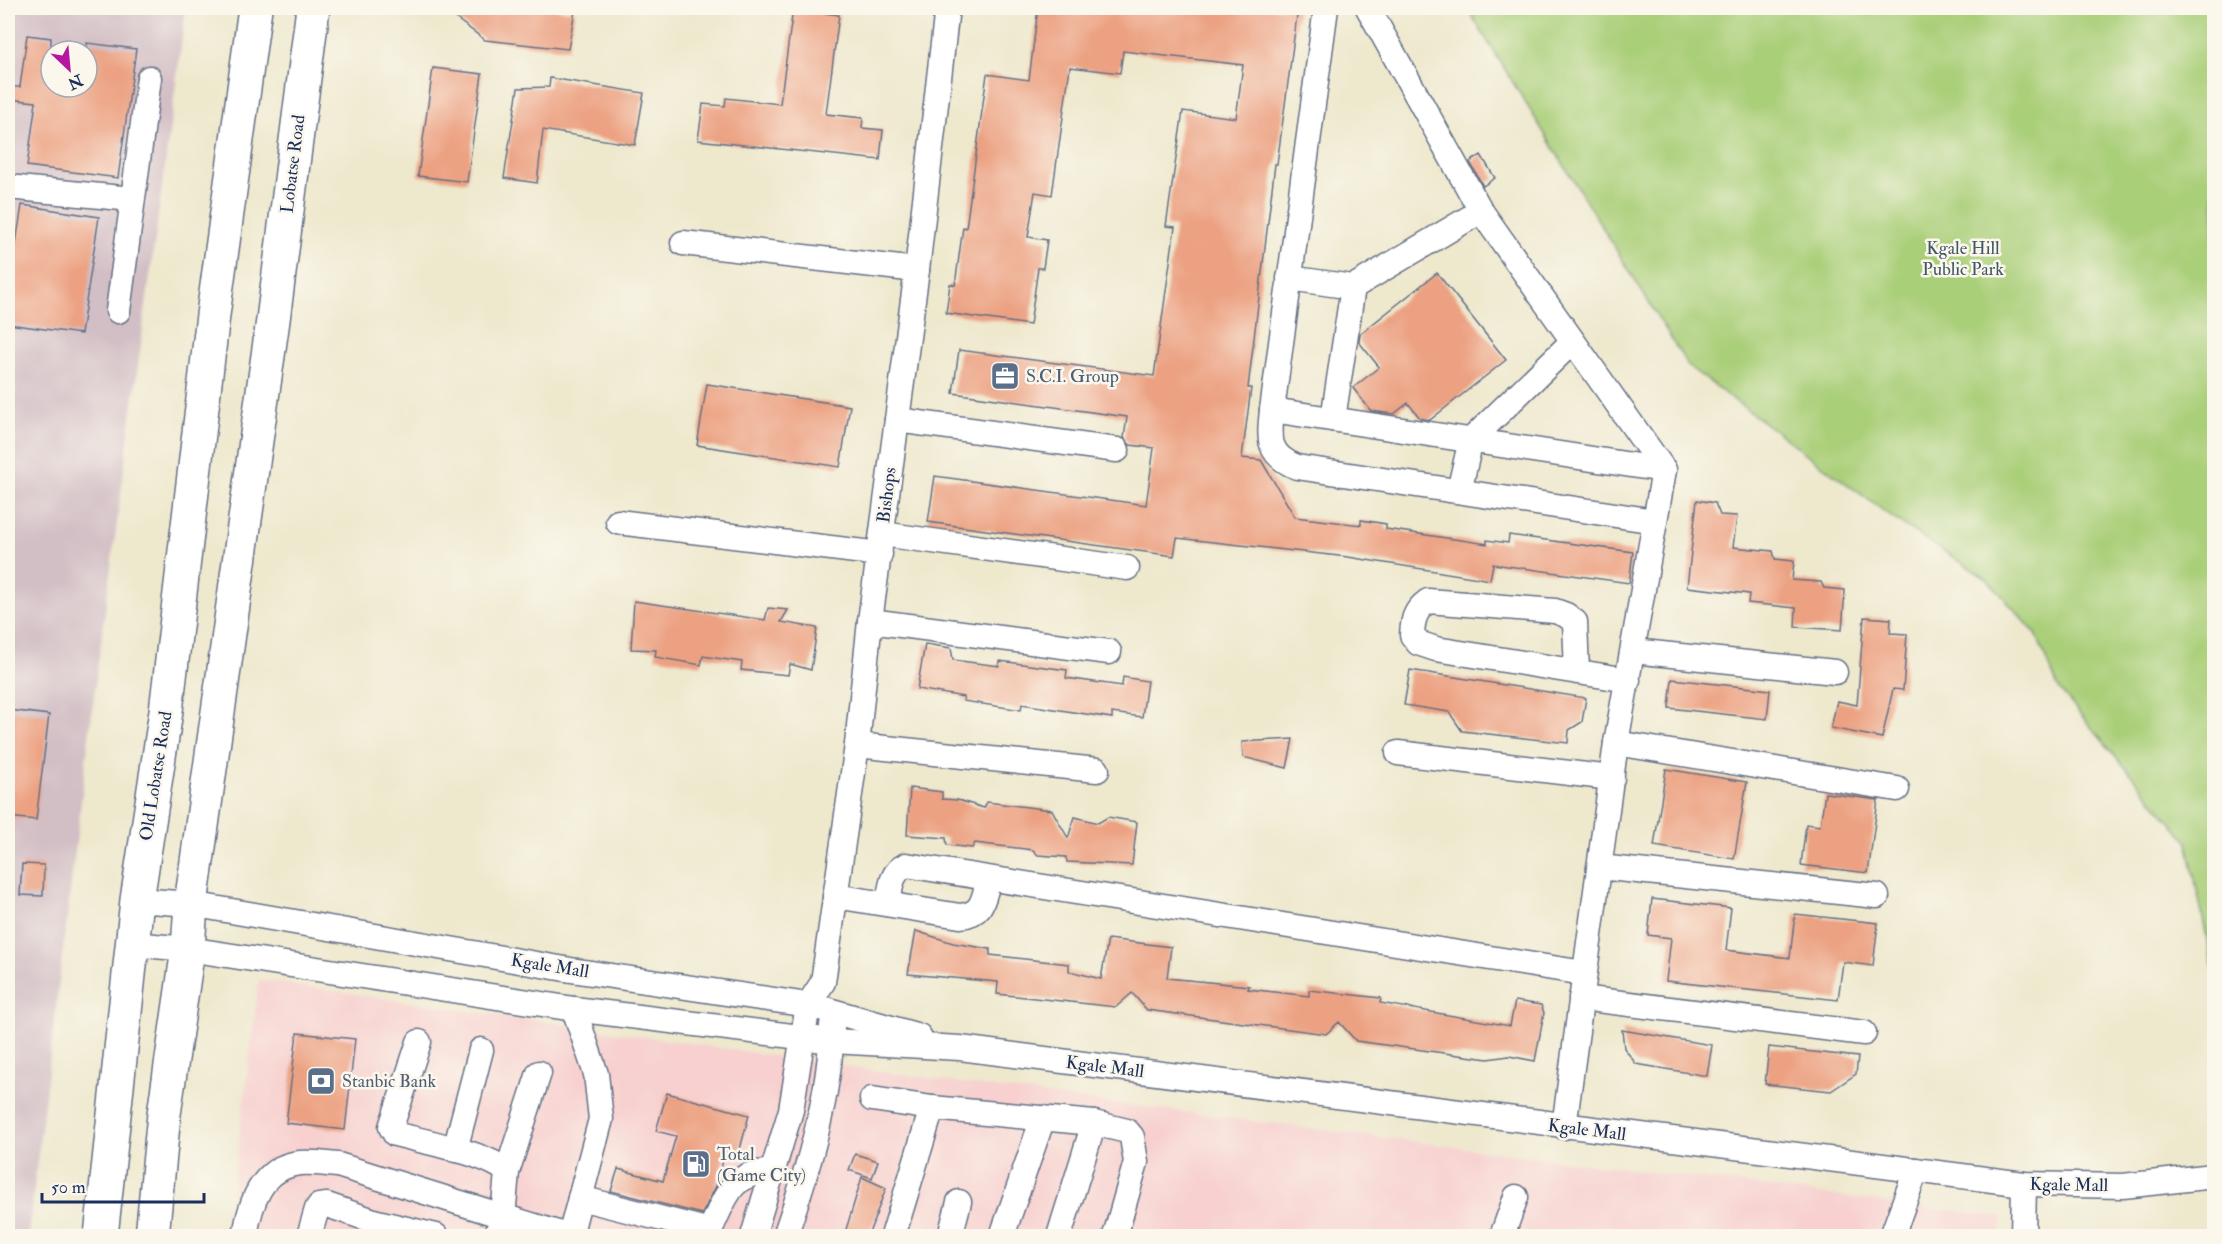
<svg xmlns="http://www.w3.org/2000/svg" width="2222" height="1244" font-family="'IM FELL Double Pica',serif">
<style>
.built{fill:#f7d0cf}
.industrial{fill:#d2bec5;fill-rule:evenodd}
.green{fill:#aacf79;stroke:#627f6c;stroke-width:1.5}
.building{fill:#eca182}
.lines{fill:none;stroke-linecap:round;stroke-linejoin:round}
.minor-casing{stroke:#657085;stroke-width:27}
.highway-casing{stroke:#657085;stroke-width:36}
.minor{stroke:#fff;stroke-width:24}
.highway{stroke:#fff;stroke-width:33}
.labels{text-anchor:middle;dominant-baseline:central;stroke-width:5;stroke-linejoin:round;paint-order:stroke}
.street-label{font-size:18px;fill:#1b2f5e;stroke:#fbf7ec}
.park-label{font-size:18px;fill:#3f5765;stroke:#fbf7ec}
.service-label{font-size:18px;fill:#4e5e75;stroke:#fbf7ec;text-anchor:start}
</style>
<rect width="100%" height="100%" fill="#fbf7ec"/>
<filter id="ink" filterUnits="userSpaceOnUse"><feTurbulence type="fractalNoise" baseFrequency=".0167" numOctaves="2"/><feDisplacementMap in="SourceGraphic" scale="12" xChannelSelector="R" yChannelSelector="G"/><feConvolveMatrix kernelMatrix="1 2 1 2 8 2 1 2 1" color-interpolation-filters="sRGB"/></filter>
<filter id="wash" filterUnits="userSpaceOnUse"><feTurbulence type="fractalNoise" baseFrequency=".008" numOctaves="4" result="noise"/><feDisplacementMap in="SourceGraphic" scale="24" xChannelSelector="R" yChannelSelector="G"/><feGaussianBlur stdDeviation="1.35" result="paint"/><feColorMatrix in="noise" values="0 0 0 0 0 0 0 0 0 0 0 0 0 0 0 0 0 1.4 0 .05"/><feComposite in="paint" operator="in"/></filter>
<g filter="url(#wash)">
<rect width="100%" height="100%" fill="#eee8cd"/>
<path class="built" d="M 259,980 L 979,1086 L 2002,1217 L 2000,1236 L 227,1236 Z"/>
<path class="industrial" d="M 8,8 L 186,8 L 97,671 L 28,1236 L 8,1236 ZM 51,51 L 87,51 L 87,87 L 51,87 Z"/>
<path class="green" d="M 1467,8 L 2214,8 L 2214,972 L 2187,841 L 2059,689 L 2036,634 L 1987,579 L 1897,521 L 1688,366 Z"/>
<g id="blocks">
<g class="building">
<path d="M 442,8 L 546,8 L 575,11 L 568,49 L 485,40 Z"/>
<path d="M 1038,8 L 1298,8 L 1277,164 L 1275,164 L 1248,388 L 1251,388 L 1242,458 L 1261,460 L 1295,517 L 1361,525 L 1361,520 L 1386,524 L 1386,529 L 1487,544 L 1487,540 L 1508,543 L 1509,535 L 1633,552 L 1629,583 L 1493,564 L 1490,580 L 1348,557 L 1177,538 L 1174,556 L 928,522 L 935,476 L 1146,505 L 1154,448 L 1130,445 L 1124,438 L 1127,417 L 953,393 L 959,350 L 1154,376 L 1175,227 L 1166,226 L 1183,111 L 1236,118 L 1243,65 L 1123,51 L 1120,73 L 1070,67 L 1052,195 L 1035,192 L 1028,237 L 1047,240 L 1043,268 L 1038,268 L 1030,325 L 946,313 L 950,284 L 955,285 L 963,227 L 966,228 L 987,74 L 1029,80 Z"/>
<path d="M 793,9 L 839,15 L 826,114 L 863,118 L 862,128 L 883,130 L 880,160 L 698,140 L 703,104 L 725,106 L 726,98 L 780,104 Z"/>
<path d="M 27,35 L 51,38 L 51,87 L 87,87 L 87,43 L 136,49 L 118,178 L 27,166 L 36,102 L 8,99 L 8,87 L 20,87 Z"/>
<path d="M 433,68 L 482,74 L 467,182 L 418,176 Z"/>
<path d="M 550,78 L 644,93 L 635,145 L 543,130 L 537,183 L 504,178 L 518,88 L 549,87 Z"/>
<path d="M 1481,155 L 1495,178 L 1483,186 L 1470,162 Z"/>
<path d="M 22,205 L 99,217 L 81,334 L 8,324 L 8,261 L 13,262 Z"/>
<path d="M 1437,273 L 1506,360 L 1430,420 L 1420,418 L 1408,403 L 1394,414 L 1371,411 L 1353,388 L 1379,367 L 1359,342 L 1360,334 Z"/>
<path d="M 707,384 L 850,406 L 840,467 L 697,445 Z"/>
<path d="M 1697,500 L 1715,503 L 1720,515 L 1737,516 L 1733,547 L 1773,551 L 1775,559 L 1794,561 L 1792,580 L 1821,582 L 1824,588 L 1845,590 L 1842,630 L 1795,627 L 1796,608 L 1748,603 L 1749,594 L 1687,587 Z"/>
<path d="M 634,601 L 765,620 L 768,608 L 788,610 L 781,622 L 817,628 L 811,670 L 790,664 L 788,675 L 741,670 L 742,662 L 703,656 L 701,665 L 655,657 L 656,650 L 631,649 Z"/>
<path d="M 1864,617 L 1891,619 L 1890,633 L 1907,634 L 1903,690 L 1893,689 L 1882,738 L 1831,728 L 1837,701 L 1857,705 Z"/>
<path d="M 925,644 L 951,648 L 953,660 L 999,666 L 1000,661 L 1067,670 L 1066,678 L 1122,686 L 1123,677 L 1147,681 L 1142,717 L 1112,713 L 1112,718 L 1022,704 L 1021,710 L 963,701 L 964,697 L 917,689 Z"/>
<path d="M 1410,670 L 1586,698 L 1582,722 L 1569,730 L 1568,743 L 1462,731 L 1449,712 L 1404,705 Z"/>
<path d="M 1672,679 L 1770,690 L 1767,719 L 1669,708 Z"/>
<path d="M 8,710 L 49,715 L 36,820 L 8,817 Z"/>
<path d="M 1293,739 L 1287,768 L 1243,757 L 1242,742 Z"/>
<path d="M 1666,769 L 1747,782 L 1734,859 L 1654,846 Z"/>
<path d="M 910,788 L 942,792 L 942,799 L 958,800 L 984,808 L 987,802 L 1052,810 L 1068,838 L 1075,817 L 1098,823 L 1108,817 L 1137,822 L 1132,865 L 1067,862 L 1066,857 L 1038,855 L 1033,850 L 975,843 L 972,848 L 947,845 L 946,838 L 907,835 Z"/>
<path d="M 1825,793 L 1878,800 L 1868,873 L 1801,865 L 1806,824 L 1820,826 Z"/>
<path d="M 22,864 L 44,865 L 43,896 L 20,895 Z"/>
<path d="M 1652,899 L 1731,908 L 1726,950 L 1790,958 L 1795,914 L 1878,923 L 1873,966 L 1843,962 L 1838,1000 L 1666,981 L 1671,938 L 1648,935 Z"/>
<path d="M 916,931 L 953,943 L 990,949 L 990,955 L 1069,964 L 1069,971 L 1101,979 L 1108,939 L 1171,947 L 1167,978 L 1249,986 L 1248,989 L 1309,996 L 1309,990 L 1381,998 L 1380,1003 L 1510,1026 L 1515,1001 L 1541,1005 L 1544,1013 L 1535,1061 L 1509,1056 L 1488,1059 L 1356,1041 L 1339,1022 L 1326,1034 L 1147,1010 L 1132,993 L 1116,1007 L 997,994 L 998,982 L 908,974 Z"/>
<path d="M 1622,1030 L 1712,1045 L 1707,1076 L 1636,1064 L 1624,1048 Z"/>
<path d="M 297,1033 L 355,1039 L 345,1130 L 286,1123 Z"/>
<path d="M 1769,1047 L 1858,1057 L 1856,1074 L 1831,1091 L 1765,1084 Z"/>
<path d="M 667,1093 L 749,1115 L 738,1157 L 725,1154 L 716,1186 L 702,1214 L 611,1191 L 618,1169 L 663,1181 L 676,1136 L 656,1131 Z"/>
<path d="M 855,1154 L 878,1161 L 872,1178 L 849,1170 Z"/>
<path d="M 862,1177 L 886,1188 L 868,1236 L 844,1236 Z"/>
</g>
</g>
</g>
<g filter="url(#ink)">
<use href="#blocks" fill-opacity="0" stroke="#657085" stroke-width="1.5"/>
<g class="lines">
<g class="minor-casing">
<g id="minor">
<path d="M 1326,8 L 1272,410 C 1269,439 1267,455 1297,467 L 1655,521"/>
<path d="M 1368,8 L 1481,211 L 1664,470 L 1616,743 L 1564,1127"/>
<path d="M 8,187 L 132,199"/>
<path d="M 683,243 L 917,270"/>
<path d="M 1289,278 L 1353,287"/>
<path d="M 118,311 L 149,78"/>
<path d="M 1272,410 L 1664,470"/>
<path d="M 1333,419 L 1353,287 L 1481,211"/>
<path d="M 897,420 L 1117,450"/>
<path d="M 1459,491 L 1471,440 L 1572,342"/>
<path d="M 618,522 L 880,554"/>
<path d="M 882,534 L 1127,568"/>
<path d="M 870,621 L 1109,652"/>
<path d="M 1633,651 L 1835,672"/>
<path d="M 1577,672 L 1575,622 L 1566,615 L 1555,611 L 1428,601 C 1414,611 1413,620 1412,635 L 1418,643 L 1436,649 L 1628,680"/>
<path d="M 1616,743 L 1897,789"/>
<path d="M 857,745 L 1097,770"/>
<path d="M 1398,753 L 1612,778"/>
<path d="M 1599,867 L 1877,896"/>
<path d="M 835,896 L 960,916 C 984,914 983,898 989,879"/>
<path d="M 137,900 L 191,904 L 571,970 L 808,1005 L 832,1011 L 919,1036"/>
<path d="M 888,904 C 891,888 890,873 906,865 L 1584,973"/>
<path d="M 132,944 L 188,949 L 574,1009 L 832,1041 L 960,1048 L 2024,1184 L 2123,1186 L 2214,1176"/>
<path d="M 1581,998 L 1864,1033"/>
<path d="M 419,1042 L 391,1127 L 395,1134 C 422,1141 490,1154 507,1172 L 503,1217 L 496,1236"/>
<path d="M 872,1099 L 932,1108 L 1094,1123 L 1127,1131 L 1132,1137 L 1136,1162 L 1115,1236"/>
<path d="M 455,1150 L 481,1050"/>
<path d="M 507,1172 L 539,1073"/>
<path d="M 580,1198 L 710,1231"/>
<path d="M 245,1236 C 250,1204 261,1167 300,1163 C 312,1162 326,1164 338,1165 L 567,1236"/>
<path d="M 309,1236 L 317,1209 L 319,1206 L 327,1205 L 377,1222 L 436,1236"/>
<path d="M 570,1236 L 601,1119 L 596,1074 L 574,1009"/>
<path d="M 707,1236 C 725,1202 728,1170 773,1172"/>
<path d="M 753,1236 L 791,1110 L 808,1005 L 823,982 L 857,745 L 870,621 L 917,270 L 947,8"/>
<path d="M 785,1236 C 808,1169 830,1097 832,1025"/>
<path d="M 893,1236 L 932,1108"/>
<path d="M 950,1236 L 959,1202"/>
<path d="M 1002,1236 L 1043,1118"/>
<path d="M 1059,1236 L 1094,1123"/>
<path d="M 1502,1236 L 1516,1197"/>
<path d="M 1892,1236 L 1916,1170"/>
<path d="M 2023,1236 L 2024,1184"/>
</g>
</g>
<g class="highway-casing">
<g id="highway">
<path d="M 101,1236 L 137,900 L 166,711 L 213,315 L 255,8"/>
<path d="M 152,1236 L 164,1114 L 188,949 L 191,904 L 273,320 L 313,8"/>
</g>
</g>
<use href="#minor" class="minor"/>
<use href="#highway" class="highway"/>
</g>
</g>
<defs>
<g id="office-square" transform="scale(1.5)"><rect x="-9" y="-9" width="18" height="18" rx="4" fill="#5c6f8a" stroke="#fbf7ec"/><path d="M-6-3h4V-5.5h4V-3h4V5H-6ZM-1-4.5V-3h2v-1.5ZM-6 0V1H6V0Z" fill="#fff"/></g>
<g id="bank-square" transform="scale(1.5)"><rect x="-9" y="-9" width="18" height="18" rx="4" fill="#5c6f8a" stroke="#fbf7ec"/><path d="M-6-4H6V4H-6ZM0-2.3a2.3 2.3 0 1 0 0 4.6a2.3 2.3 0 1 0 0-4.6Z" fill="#fff"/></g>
<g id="fuel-square" transform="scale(1.5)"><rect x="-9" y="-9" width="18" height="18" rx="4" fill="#5c6f8a" stroke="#fbf7ec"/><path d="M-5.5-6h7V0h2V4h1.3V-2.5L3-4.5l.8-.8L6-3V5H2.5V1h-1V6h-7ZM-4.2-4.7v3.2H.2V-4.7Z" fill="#fff"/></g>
</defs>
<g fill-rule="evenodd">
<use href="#office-square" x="1005" y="376"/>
<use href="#bank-square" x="321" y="1081"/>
<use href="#fuel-square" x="696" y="1164"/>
</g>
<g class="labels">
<g class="street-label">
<text transform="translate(293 164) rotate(-83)">Lobatse Road</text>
<text transform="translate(887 495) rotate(-83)">Bishops</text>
<text transform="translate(156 776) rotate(-81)">Old Lobatse Road</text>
<text transform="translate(550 966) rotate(9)">Kgale Mall</text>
<text transform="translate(1105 1067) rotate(7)">Kgale Mall</text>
<text transform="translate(1587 1130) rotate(7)">Kgale Mall</text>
<text transform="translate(2069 1185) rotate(1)">Kgale Mall</text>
</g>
<g class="park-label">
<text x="1963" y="248">Kgale Hill<tspan x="1963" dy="21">Public Park</tspan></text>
</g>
<g class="service-label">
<text x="1026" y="376">S.C.I. Group</text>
<text x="342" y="1081">Stanbic Bank</text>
<text x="717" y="1154">Total<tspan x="717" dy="21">(Game City)</tspan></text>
</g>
</g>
<rect width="2222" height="1244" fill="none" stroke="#fbf7ec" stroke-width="30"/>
<g transform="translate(69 69) rotate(154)"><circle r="28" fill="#fbf7ec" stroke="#a1a7b3" stroke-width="1.5"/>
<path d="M0-4.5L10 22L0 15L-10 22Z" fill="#b5179e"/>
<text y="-9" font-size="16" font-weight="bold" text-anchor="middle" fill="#1b2f5e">N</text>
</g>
<path d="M42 1193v9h162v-9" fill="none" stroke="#1b2f5e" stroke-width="3"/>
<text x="51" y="1193" font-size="18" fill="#1b2f5e" stroke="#fbf7ec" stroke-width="4.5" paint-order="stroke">50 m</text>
</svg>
